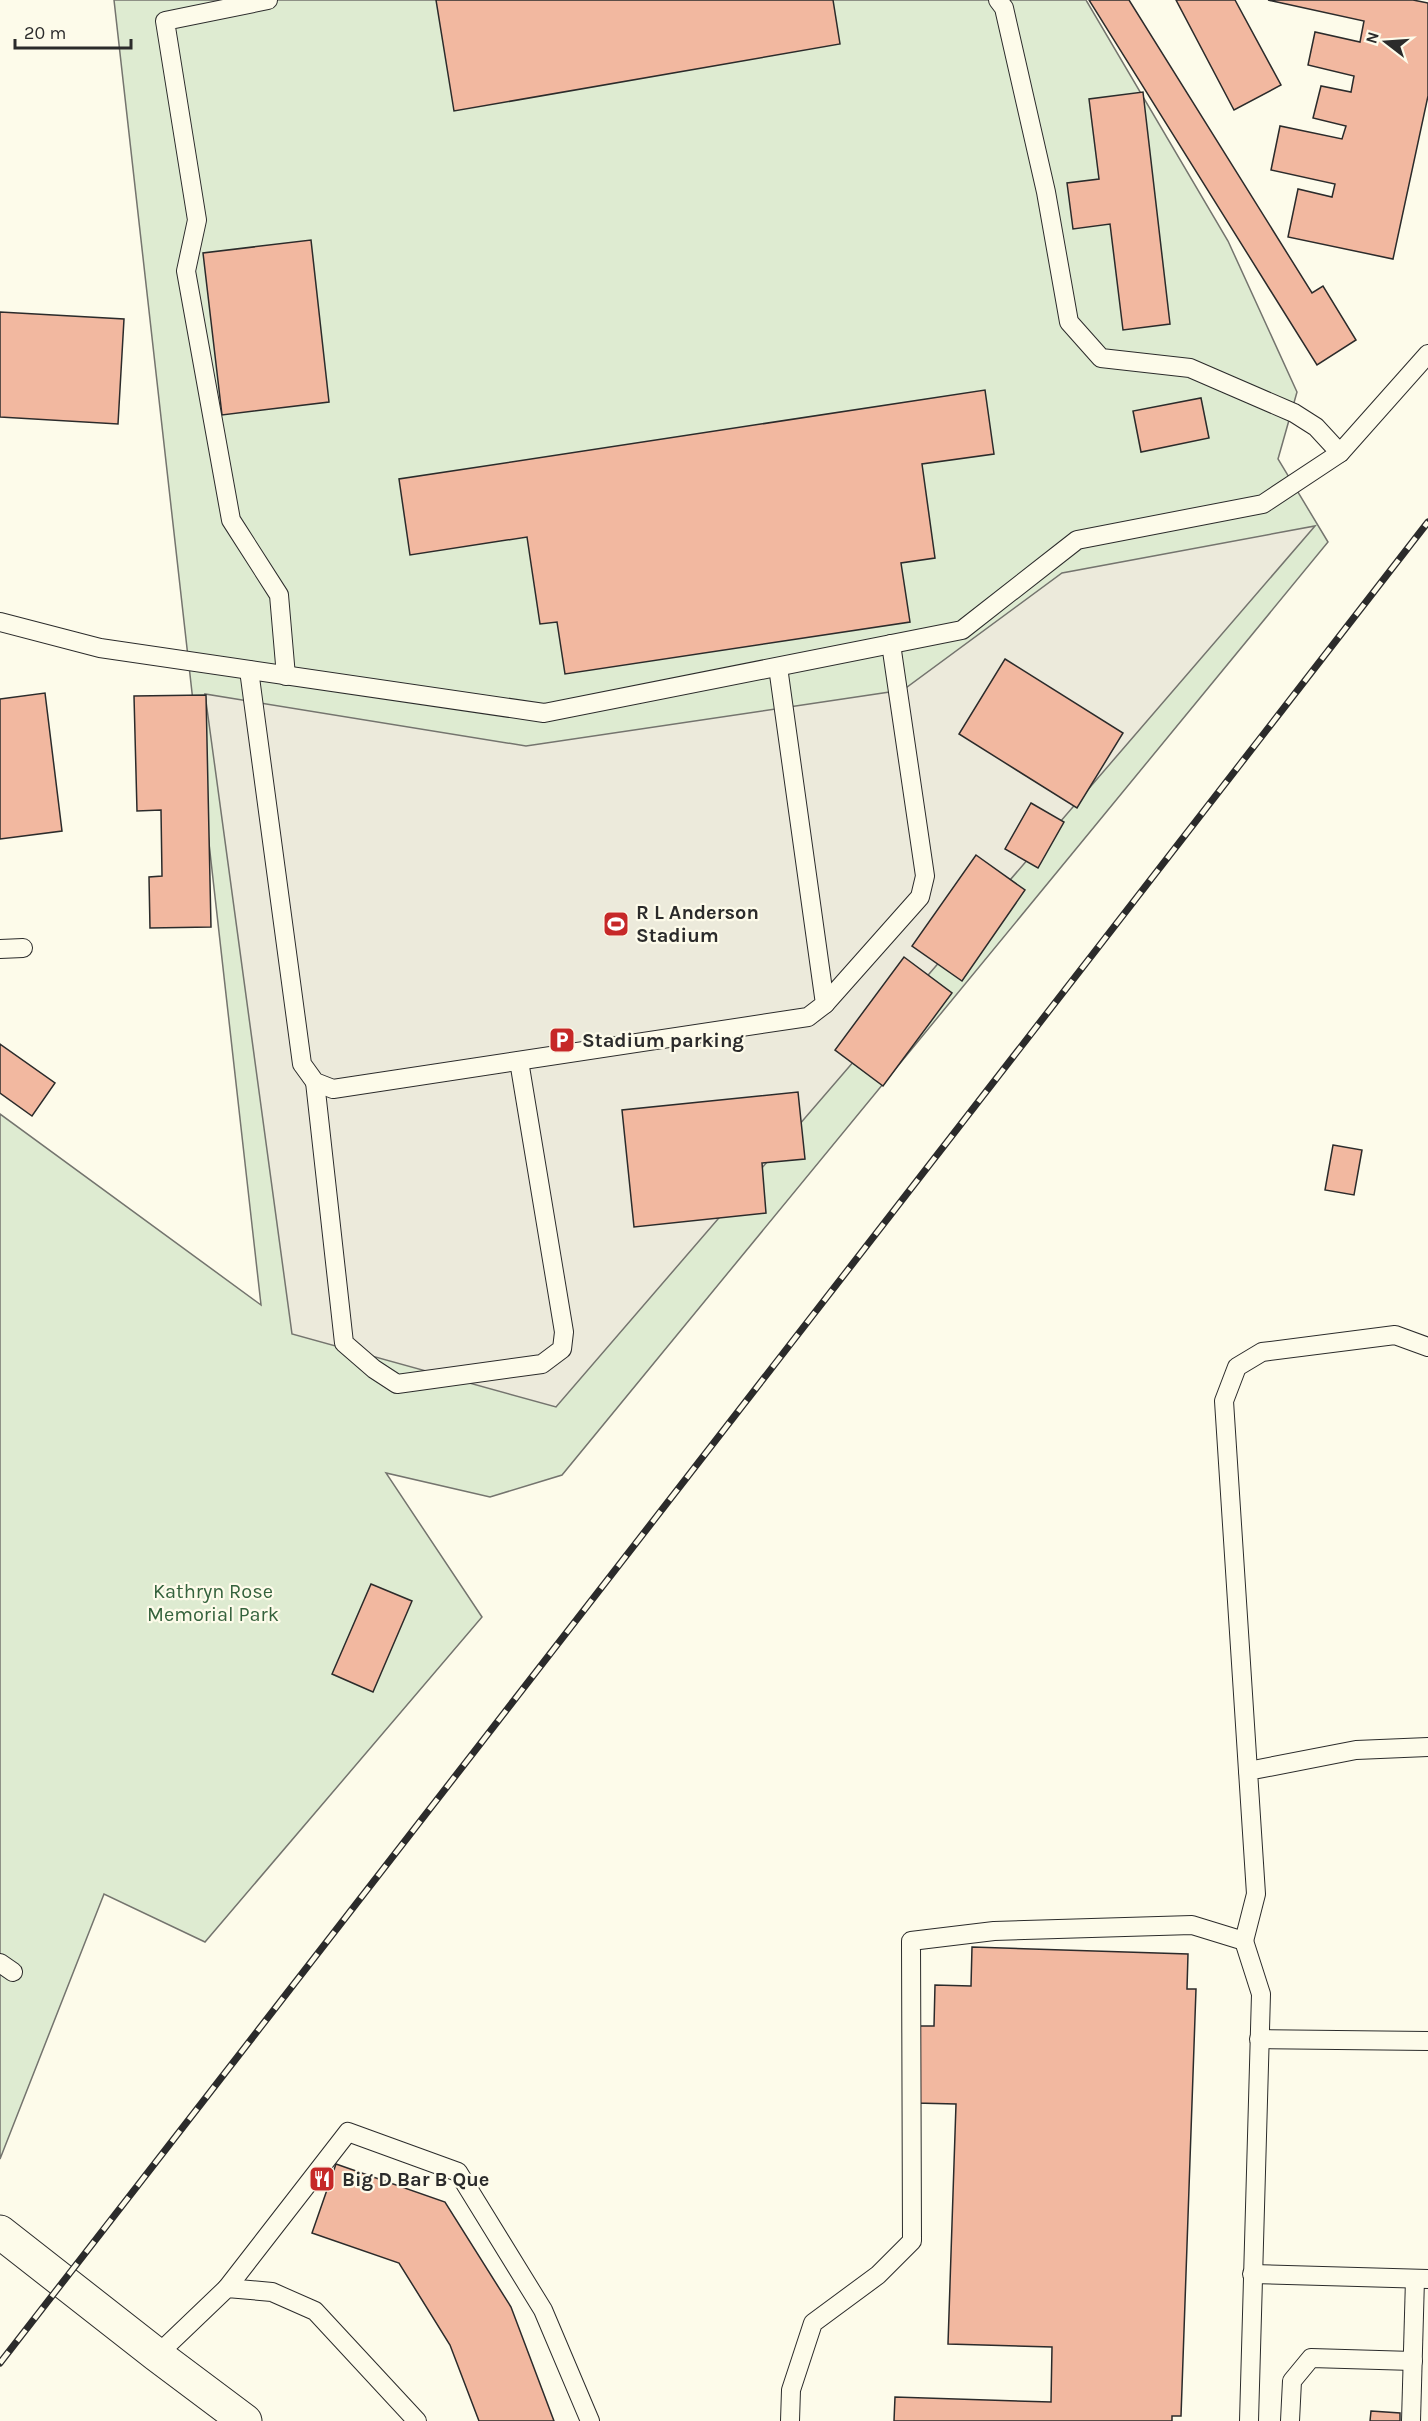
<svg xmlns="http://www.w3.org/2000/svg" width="1428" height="2421" font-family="Karla,sans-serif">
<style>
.green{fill:#deebd1;stroke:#74746e;stroke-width:1.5}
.parking{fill:#eceadb;stroke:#74746e;stroke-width:1.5}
.building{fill:#f2b8a0;stroke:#2b2b2b;stroke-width:1.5}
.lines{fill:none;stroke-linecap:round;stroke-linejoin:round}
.service-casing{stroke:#2b2b2b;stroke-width:20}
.secondary-casing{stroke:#2b2b2b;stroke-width:35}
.service{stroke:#fdfbea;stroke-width:18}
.secondary{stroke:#fdfbea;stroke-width:33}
.rail-casing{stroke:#2b2b2b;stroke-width:7}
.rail{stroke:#fdfbea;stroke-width:4.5;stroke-dasharray:14;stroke-linecap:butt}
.labels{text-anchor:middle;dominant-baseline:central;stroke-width:4.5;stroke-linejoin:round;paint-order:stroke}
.poi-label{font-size:20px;font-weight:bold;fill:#2b2b2b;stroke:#fdfbea;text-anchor:start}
.park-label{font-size:20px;fill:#34623c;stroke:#fdfbea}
</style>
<rect width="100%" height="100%" fill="#fdfbea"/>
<path class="green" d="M 114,0 L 1086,0 L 1228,241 L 1297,392 L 1278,459 L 1328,542 L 562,1475 L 490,1497 L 386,1473 L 482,1617 L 205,1942 L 104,1894 L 0,2159 L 0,1114 L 261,1305 Z"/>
<path class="parking" d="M 1315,526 L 556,1407 L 292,1334 L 205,694 L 526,746 L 903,690 L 1062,573 Z"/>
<g class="building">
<path d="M 436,0 L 833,0 L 840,44 L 454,111 Z"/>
<path d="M 1089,0 L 1129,0 L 1312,293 L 1323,286 L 1356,340 L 1317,365 Z"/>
<path d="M 1176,0 L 1235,0 L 1281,85 L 1234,110 Z"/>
<path d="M 1268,0 L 1413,0 L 1428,3 L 1428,96 L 1393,259 L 1288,237 L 1298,189 L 1332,197 L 1335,184 L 1271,170 L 1280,126 L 1342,139 L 1346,126 L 1313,118 L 1321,86 L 1351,92 L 1354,76 L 1308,65 L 1315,32 L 1360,42 L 1364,21 Z"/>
<path d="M 1143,92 L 1170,324 L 1123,330 L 1110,224 L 1073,229 L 1067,183 L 1099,179 L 1089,99 Z"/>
<path d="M 311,240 L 329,402 L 222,415 L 203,253 Z"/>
<path d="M 0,312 L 124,319 L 118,424 L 0,417 Z"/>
<path d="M 985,390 L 994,454 L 922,464 L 935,558 L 901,563 L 910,622 L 565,674 L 557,622 L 540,624 L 527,537 L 410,555 L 399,479 Z"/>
<path d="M 1201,398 L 1209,438 L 1141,452 L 1133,411 Z"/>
<path d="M 1005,659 L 1123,733 L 1077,808 L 959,734 Z"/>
<path d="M 45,693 L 62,831 L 0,839 L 0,699 Z"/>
<path d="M 206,695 L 211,927 L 150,928 L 149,877 L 162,876 L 161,810 L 137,811 L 134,696 Z"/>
<path d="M 1031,803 L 1064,822 L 1038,868 L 1005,849 Z"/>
<path d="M 976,855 L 1025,890 L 962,981 L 912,946 Z"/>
<path d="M 904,957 L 952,993 L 883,1086 L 835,1050 Z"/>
<path d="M 0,1044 L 55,1083 L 32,1116 L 0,1093 Z"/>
<path d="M 798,1092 L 805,1159 L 762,1163 L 766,1213 L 634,1227 L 622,1110 Z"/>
<path d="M 1333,1145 L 1362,1150 L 1354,1195 L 1325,1190 Z"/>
<path d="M 371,1584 L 412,1601 L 373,1692 L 332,1674 Z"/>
<path d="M 972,1947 L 1188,1954 L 1187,1989 L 1196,1989 L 1181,2416 L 1172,2416 L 1172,2421 L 894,2421 L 895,2397 L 1051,2402 L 1052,2347 L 948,2344 L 956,2104 L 915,2103 L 918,2026 L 934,2026 L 935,1985 L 971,1986 Z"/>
<path d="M 336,2164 L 445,2202 L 511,2307 L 554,2421 L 479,2421 L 450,2345 L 399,2263 L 312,2233 Z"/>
<path d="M 1371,2411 L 1400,2413 L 1400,2421 L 1370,2421 Z"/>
</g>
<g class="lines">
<g class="service-casing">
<g id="service">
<path d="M 268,0 L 165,21 L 197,220 L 186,271 L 231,520 L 279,595 L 286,676"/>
<path d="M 998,0 L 1004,8 L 1046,192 L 1069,322 L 1101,358 L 1190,368 L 1294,413 L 1316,427 L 1340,453"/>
<path d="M 0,622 L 100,648 L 544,713 L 962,630 L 1077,540 L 1263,504 L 1340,453 L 1428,354"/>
<path d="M 249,670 L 302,1064 L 315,1082 L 333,1089 L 808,1017 L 825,1004 L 778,667"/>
<path d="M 0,949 L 23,948"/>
<path d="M 825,1004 L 920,897 L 925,876 L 891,644"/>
<path d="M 315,1082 L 344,1343 L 374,1369 L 397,1384 L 542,1364 L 562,1349 L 564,1332 L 519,1061"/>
<path d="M 1248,1771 L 1224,1401 L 1237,1367 L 1262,1352 L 1395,1335 L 1428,1347"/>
<path d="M 1244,1941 L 1256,1894 L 1248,1771 L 1356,1750 L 1428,1747"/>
<path d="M 0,1963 L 13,1972"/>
<path d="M 1259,2039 L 1428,2041"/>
<path d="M 1252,2274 L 1428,2279"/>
<path d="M 227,2288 L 348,2132 L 458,2172 L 543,2310 L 590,2421"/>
<path d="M 157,2355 L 227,2288 L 272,2292 L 315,2311 L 417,2421"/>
<path d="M 790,2421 L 791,2390 L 813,2323 L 878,2275 L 912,2241 L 911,1941 L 994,1931 L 1192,1925 L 1244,1941 L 1261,1994 L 1249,2421"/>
<path d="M 1290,2421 L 1292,2381 L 1311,2358 L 1413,2361"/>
<path d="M 1411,2421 L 1415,2279"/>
</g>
</g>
<g class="secondary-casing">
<path id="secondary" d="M 0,2232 L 157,2355 L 245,2421"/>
</g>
<use href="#service" class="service"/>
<use href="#secondary" class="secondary"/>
<g class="rail-casing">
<path id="rail" d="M 0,2363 L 1428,522"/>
</g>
<use href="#rail" class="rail"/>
</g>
<defs>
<g id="stadium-square" transform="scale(1.35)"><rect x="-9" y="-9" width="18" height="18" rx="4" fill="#c62828" stroke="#fdfbea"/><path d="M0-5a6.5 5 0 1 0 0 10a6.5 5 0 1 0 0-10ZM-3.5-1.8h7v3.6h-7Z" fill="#fff"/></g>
<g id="parking-square" transform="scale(1.35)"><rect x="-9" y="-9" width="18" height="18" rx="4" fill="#c62828" stroke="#fdfbea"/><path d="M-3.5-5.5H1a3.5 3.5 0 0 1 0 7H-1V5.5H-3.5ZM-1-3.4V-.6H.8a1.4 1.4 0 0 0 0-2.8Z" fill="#fff"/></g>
<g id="restaurant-square" transform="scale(1.35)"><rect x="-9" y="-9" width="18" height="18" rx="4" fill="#c62828" stroke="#fdfbea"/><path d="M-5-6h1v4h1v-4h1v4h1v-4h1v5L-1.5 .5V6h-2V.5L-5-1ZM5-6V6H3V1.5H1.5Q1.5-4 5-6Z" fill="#fff"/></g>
</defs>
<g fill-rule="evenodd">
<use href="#stadium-square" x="616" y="924"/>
<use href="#parking-square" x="562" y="1040"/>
<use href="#restaurant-square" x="322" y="2179"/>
</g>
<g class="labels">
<g class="poi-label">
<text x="636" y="912">R L Anderson<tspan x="636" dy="23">Stadium</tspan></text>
<text x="582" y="1040">Stadium parking</text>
<text x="342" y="2179">Big D Bar B Que</text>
</g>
<g class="park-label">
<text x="213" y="1591">Kathryn Rose<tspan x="213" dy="23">Memorial Park</tspan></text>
</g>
</g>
<g transform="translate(1386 42) rotate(287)" stroke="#fdfbea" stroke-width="4.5" paint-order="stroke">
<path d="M0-4.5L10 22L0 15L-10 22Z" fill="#2b2b2b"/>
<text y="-9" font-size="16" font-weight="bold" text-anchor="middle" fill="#2b2b2b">N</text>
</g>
<path d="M15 39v9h116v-9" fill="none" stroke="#2b2b2b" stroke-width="3"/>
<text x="24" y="39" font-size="18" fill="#2b2b2b" stroke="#fdfbea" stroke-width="4.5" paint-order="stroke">20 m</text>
</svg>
